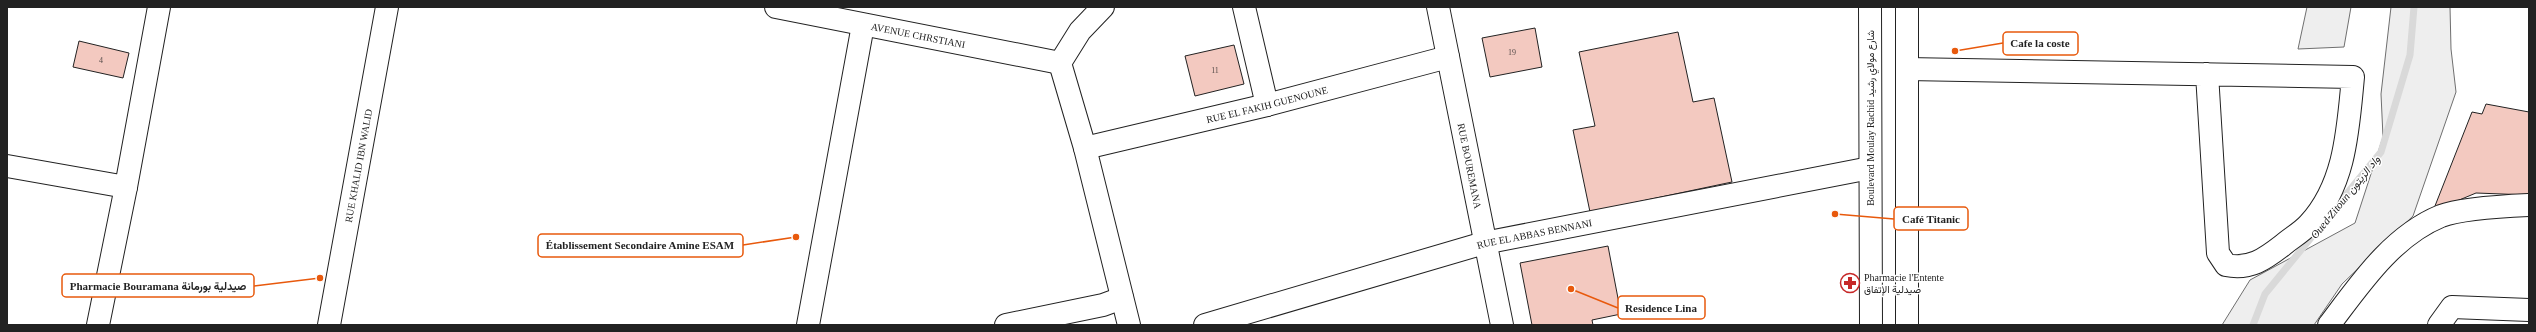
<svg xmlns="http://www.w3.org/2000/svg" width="2536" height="332" font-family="'Times New Roman',Vazirmatn,serif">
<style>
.green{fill:#eee;stroke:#6f6f6f}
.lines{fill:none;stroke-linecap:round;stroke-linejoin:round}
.stream{stroke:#d9d9d9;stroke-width:7}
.building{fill:#f3c9c0;stroke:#222}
.minor-casing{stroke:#222;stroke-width:24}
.major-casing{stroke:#222;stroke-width:24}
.minor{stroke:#fff;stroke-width:22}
.major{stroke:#fff;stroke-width:22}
.labels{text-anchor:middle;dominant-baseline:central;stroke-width:3;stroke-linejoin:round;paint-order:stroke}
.number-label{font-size:8px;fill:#564c4a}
.street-label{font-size:10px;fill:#222;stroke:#fff}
.poi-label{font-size:10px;fill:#222;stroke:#fff;text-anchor:start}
.water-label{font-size:11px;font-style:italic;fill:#222;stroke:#fff}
.leader{fill:none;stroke:#e8590c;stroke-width:1.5}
.callout-dot{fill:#e8590c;stroke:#fff;stroke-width:1.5}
.callout{fill:#fff;stroke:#e8590c;stroke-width:1.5}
.callout-label{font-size:11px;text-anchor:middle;font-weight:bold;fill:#222}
</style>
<rect width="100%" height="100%" fill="#fff"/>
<g class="green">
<path d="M 2307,7 L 2351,7 L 2344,47 L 2298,49 Z"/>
<path d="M 2391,7 L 2450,7 L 2451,49 L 2456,92 L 2413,216 L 2342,284 L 2314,325 L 2222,325 L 2250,280 L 2355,223 L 2383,137 L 2381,94 Z"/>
</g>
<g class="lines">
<g class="stream">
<path d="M 2326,219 L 2381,152 L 2410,55 L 2414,7"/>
<path d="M 2253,325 L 2265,294 L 2319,228"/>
</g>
</g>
<g class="building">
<path d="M 1535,28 L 1542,67 L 1490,77 L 1482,38 Z"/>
<path d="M 1678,32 L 1693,102 L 1714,98 L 1732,182 L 1590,212 L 1573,130 L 1595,126 L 1579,52 Z"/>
<path d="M 79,41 L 129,53 L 123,78 L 73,67 Z"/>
<path d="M 1234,45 L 1244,84 L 1195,96 L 1185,56 Z"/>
<path d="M 2486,104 L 2529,112 L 2529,195 L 2476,193 L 2433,211 L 2472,112 L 2482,114 Z"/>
<path d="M 1608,246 L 1621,314 L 1592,320 L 1593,325 L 1532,325 L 1520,263 Z"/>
</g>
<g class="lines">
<g class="minor-casing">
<g id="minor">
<path id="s1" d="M 776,7 L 1060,63"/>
<path d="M 1244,7 L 1267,105"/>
<path id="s2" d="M 1438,7 L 1502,325"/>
<path d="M 1060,63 L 1085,148 L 1129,325"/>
<path d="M 1060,63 L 1080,31 L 1103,7"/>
<path d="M 1907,69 L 2353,77 C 2348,128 2346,184 2309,224 C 2302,232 2291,238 2283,245 C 2265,259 2250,270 2226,265 L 2218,253 L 2207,74"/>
<path id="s3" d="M 1085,148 L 1267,105 L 1448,57"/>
<path d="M 7,166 L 126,187"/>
<path d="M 98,325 L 126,187 L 159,7"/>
<path id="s4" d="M 329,325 L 387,7"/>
<path d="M 808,325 L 863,25"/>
<path d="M 1006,325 L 1103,305 L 1122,298"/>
<path id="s5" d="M 1205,325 L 1484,243 L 1870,168"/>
<path d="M 2329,325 C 2360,284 2392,236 2441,216 C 2462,208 2507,206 2529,205"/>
<path d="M 2439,325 L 2452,307 L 2529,310"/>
</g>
</g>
<g class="major-casing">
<g id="major">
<path d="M 1870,7 L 1871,325"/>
<path d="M 1907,7 L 1907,325"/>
</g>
</g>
<use href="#minor" class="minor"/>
<use href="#major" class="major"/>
</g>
<defs>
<g id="pharmacy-ring" transform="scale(1)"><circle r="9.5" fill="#fff" stroke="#c62828" stroke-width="1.5"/><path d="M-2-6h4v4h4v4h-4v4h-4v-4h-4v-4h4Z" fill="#c62828"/></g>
</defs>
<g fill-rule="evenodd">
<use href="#pharmacy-ring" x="1850" y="283"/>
</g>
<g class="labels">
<g class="number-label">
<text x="1512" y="52">19</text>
<text x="101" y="60">4</text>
<text x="1215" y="70">11</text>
</g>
<g class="street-label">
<text stroke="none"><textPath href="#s1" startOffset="145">AVENUE CHRSTIANI</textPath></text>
<text stroke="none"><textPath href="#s3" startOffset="187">RUE EL FAKIH GUENOUNE</textPath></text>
<text transform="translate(1870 118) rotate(-90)">Boulevard Moulay Rachid شارع مولاي رشيد</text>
<text stroke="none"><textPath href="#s4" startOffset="162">RUE KHALID IBN WALID</textPath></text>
<text stroke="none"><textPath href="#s2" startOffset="162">RUE BOUREMANA</textPath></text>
<text stroke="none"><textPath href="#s5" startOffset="342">RUE EL ABBAS BENNANI</textPath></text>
</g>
<g class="poi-label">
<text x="1864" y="277">Pharmacie l'Entente<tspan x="1864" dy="12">صيدلية الإتفاق</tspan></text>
</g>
<g class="water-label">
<text transform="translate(2345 197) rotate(-51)">Oued Zitoun واد الزيتون</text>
</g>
</g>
<path class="leader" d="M1955 51L2003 43M1835 214L1894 219M796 237L743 245M320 278L254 286M1571 289L1618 308"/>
<g class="callout-dot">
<circle cx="1955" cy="51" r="4"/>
<circle cx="1835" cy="214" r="4"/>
<circle cx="796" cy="237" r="4"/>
<circle cx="320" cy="278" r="4"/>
<circle cx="1571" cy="289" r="4"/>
</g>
<g class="callout">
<rect x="2003" y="32" width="75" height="23" rx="4"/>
<rect x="1894" y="207" width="74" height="23" rx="4"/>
<rect x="538" y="234" width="205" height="23" rx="4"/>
<rect x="62" y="274" width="192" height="23" rx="4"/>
<rect x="1618" y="296" width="87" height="23" rx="4"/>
</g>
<g class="callout-label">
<text x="2040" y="47">Cafe la coste</text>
<text x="1931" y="223">Café Titanic</text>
<text x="640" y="249">Établissement Secondaire Amine ESAM</text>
<text x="158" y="290">Pharmacie Bouramana صيدلية بورمانة</text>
<text x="1661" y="312">Residence Lina</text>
</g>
<rect width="2536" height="332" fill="none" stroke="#222222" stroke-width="16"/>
</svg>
